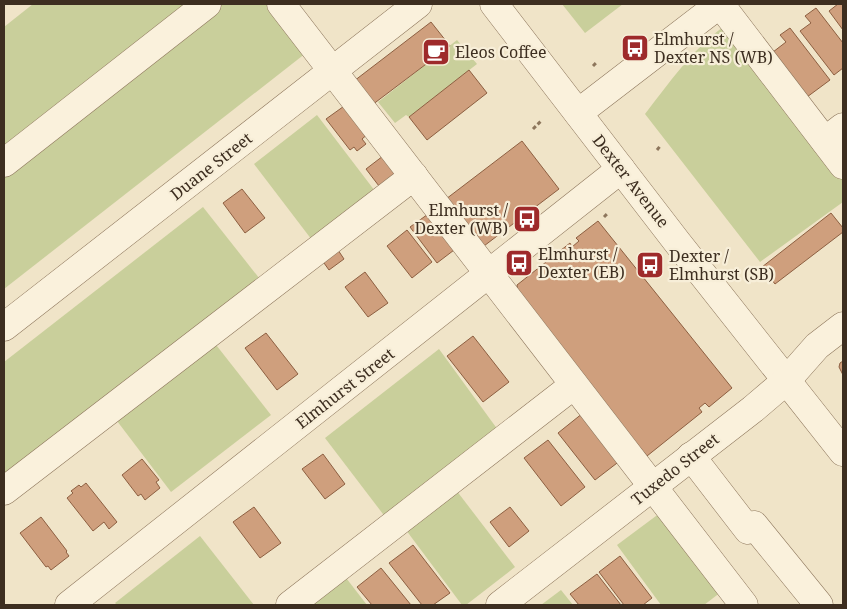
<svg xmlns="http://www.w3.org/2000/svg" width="847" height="609" font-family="'Noto Serif',serif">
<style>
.green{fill:#c9cf9b}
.building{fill:#cf9f7d;stroke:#8d5f41}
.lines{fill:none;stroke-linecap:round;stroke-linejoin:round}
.minor-casing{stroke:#8d765c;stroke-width:29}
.path{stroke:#8d765c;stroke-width:3;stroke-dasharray:4 2.5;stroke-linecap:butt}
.minor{stroke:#faf1dc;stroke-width:28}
.labels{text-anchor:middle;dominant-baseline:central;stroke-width:4.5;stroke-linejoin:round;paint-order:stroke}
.poi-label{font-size:16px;fill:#3d2e20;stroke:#f7eed8;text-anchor:start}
.street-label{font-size:16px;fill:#3d2e20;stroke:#f7eed8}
</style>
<rect width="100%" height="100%" fill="#f0e4c8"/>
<g class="green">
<path d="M 33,4 L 191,4 L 4,152 L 4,27 Z"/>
<path d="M 218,4 L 268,4 L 306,53 L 4,289 L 4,171 Z"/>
<path d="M 562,4 L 623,4 L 585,33 Z"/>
<path d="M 723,27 L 843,180 L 843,202 L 760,262 L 645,114 C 670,82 690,52 723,27 Z"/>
<path d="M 457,40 L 477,64 L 409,117 L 406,115 L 395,123 L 378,102 Z"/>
<path d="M 317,115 L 378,195 L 315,244 L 254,164 Z"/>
<path d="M 203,207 L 263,283 L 4,485 L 4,362 Z"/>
<path d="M 213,341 L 271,415 L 171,492 L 114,417 Z"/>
<path d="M 439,349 L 498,430 L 386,518 L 325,438 Z"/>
<path d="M 453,486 L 515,567 L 466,605 L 462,605 L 403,526 Z"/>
<path d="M 660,513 L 721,592 L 704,605 L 661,605 L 617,545 Z"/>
<path d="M 200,536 L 254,605 L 117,605 L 115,603 Z"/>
<path d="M 343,574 L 367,605 L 302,605 Z"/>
<path d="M 561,590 L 573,605 L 541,605 Z"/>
</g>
<g class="building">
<path d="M 838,4 L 843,4 L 843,30 L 829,11 Z"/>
<path d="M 816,8 L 843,43 L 843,68 L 834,75 L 800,31 L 811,23 L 805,16 Z"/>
<path d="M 431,22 L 450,46 L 372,105 L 354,81 Z"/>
<path d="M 790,28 L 830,80 L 807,97 L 773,52 L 786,42 L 780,35 Z"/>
<path d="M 469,70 L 487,93 L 427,140 L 409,117 Z"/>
<path d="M 347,104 L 369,133 L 362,139 L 366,144 L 357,151 L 354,147 L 350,150 L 326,119 Z"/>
<path d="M 522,141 L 559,189 L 480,249 L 446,199 Z"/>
<path d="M 383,156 L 396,173 L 379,186 L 366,169 Z"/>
<path d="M 242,189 L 265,218 L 245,233 L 223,203 Z"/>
<path d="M 431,212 L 458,247 L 437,263 L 410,227 Z"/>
<path d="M 831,213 L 843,228 L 843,232 L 775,284 L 762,267 Z"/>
<path d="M 598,221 L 732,388 L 709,407 L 705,403 L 699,408 L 702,412 L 647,456 L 519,299 L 517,285 L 570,243 L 572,247 L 579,241 L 576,238 Z"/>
<path d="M 407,230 L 432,262 L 412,278 L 387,246 Z"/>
<path d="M 334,244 L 344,259 L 329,270 L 319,256 Z"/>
<path d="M 365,272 L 388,303 L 368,317 L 345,287 Z"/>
<path d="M 266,333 L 298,374 L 277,390 L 245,348 Z"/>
<path d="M 473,336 L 509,382 L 483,402 L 447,356 Z"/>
<path d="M 843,361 L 843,375 L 839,367 L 840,363 Z"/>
<path d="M 583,413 L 621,460 L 595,480 L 558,433 Z"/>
<path d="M 548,440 L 585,487 L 561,506 L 524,458 Z"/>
<path d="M 323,454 L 345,484 L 325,499 L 302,469 Z"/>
<path d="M 142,459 L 159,480 L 156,482 L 160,488 L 145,500 L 141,494 L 138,496 L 122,475 Z"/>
<path d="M 86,483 L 117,522 L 109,529 L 104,522 L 93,531 L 67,498 L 73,493 L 71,491 L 79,485 L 81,487 Z"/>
<path d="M 254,507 L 281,543 L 260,558 L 233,522 Z"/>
<path d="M 510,507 L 529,531 L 509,547 L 490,522 Z"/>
<path d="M 41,517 L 67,551 L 66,552 L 69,556 L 51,570 L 48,566 L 46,567 L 20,533 Z"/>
<path d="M 413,545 L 450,593 L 433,605 L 422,605 L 389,563 Z"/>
<path d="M 620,556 L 652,598 L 643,605 L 624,605 L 599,572 Z"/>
<path d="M 381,568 L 411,605 L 372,605 L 357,587 Z"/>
<path d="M 597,574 L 621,605 L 579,605 L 570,594 Z"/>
</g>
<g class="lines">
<g class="minor-casing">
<g id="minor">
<path d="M 281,4 L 744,605"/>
<path d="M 494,4 L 677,242 L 843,452"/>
<path d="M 720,4 L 843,165"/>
<path d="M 578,113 L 720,4"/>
<path d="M 825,141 L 843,127"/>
<path d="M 4,163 L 207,4"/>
<path d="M 4,327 L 418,4"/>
<path d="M 691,456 L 748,530 L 754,525 L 819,605"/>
<path d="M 4,491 L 414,176"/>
<path d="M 69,605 L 621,169"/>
<path d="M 290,605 L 574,385"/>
<path d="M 500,605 L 753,409 L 787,380 L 817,346 L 843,326"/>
</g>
</g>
<g class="path">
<path d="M 593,66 L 597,62"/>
<path d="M 533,129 L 541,121"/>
<path d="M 657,150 L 661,145"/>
<path d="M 604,217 L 608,213"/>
</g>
<use href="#minor" class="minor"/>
</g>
<defs>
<g id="bus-square" transform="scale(1.4375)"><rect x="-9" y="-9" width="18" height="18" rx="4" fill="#9e2a2b" stroke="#f7eed8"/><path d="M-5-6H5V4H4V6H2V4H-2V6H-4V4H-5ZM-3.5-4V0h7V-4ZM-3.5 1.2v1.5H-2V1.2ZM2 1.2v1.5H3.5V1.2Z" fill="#fff"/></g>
<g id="cafe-square" transform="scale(1.4375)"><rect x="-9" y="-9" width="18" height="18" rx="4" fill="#9e2a2b" stroke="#f7eed8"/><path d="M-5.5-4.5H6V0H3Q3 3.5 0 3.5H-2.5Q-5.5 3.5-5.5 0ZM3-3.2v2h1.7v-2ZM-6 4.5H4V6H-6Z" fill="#fff"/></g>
</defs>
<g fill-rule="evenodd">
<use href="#bus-square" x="635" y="48"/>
<use href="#cafe-square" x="436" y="52"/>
<use href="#bus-square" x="527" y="219"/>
<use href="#bus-square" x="519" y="263"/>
<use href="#bus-square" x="650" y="265"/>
</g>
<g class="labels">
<g class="poi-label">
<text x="654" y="39">Elmhurst /<tspan x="654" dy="18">Dexter NS (WB)</tspan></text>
<text x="455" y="52">Eleos Coffee</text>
<text x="508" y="210" text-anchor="end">Elmhurst /<tspan x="508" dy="18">Dexter (WB)</tspan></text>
<text x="538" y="254">Elmhurst /<tspan x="538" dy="18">Dexter (EB)</tspan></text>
<text x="669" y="256">Dexter /<tspan x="669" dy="18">Elmhurst (SB)</tspan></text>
</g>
<g class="street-label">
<text transform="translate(211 166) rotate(-38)">Duane Street</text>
<text transform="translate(631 181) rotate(52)">Dexter Avenue</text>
<text transform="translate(345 388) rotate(-38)">Elmhurst Street</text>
<text transform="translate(675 469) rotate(-38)">Tuxedo Street</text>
</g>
</g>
<rect width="847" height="609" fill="none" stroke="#3d2e20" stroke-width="10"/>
</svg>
